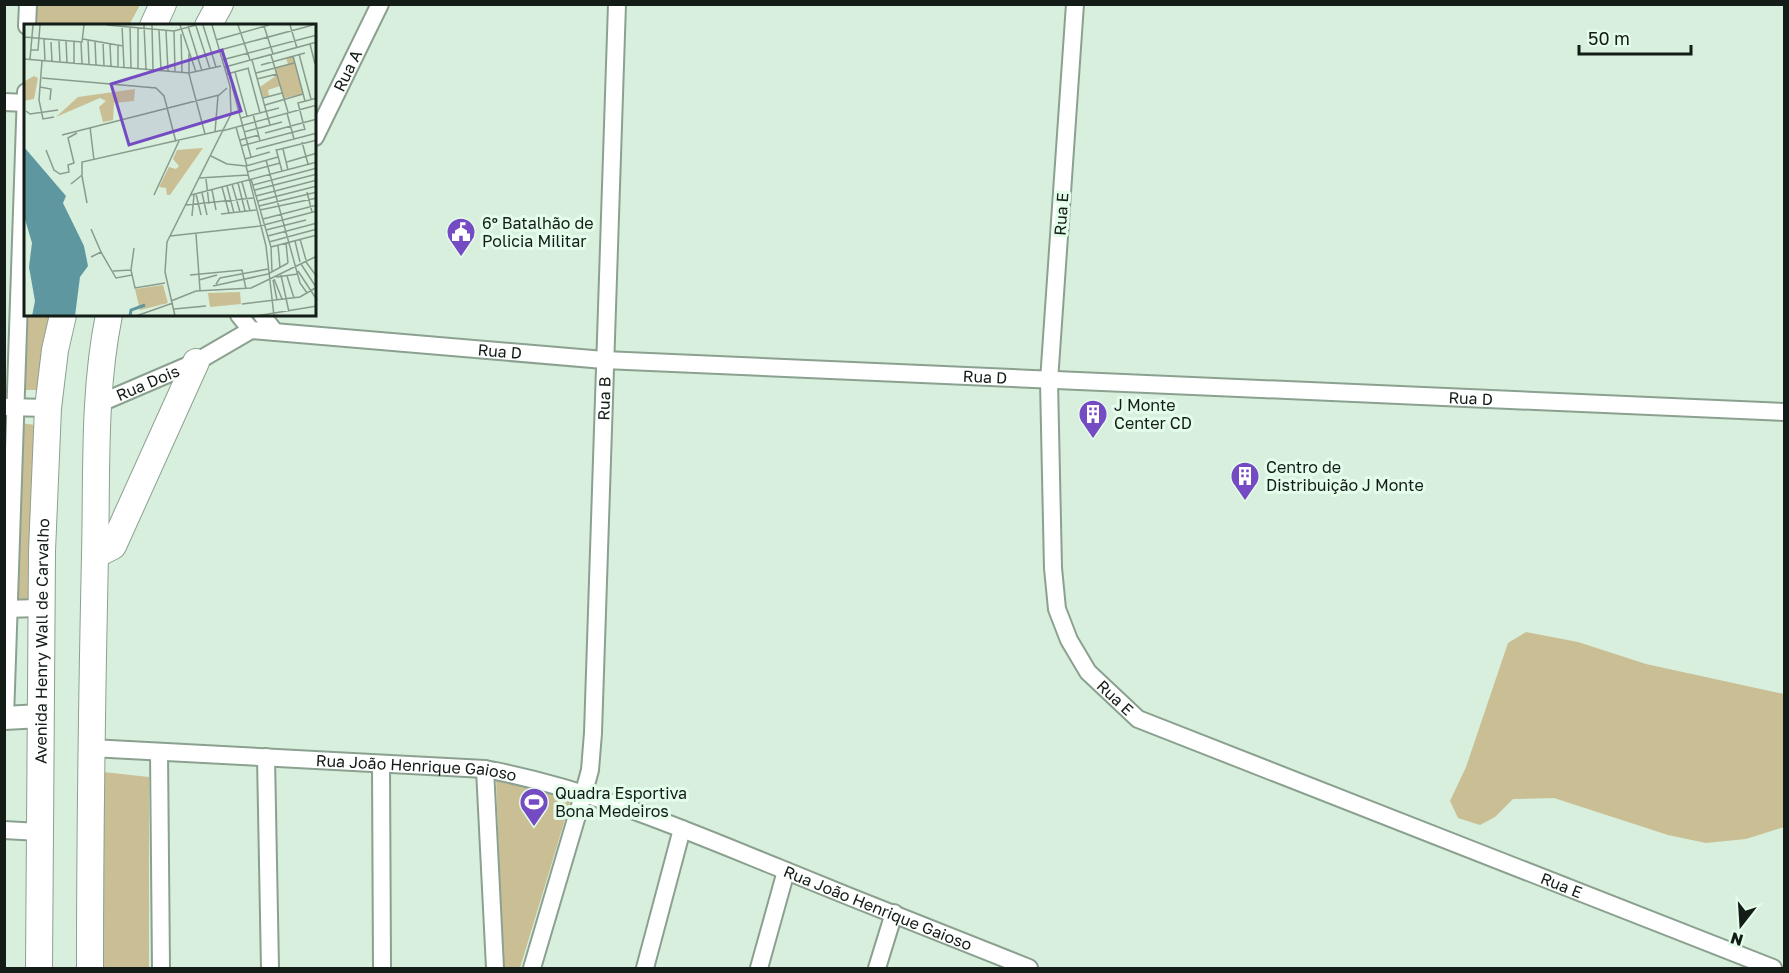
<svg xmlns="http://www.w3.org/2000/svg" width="1789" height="973" font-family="'Golos Text',sans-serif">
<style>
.green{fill:#cabf94}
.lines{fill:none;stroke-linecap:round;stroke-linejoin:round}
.street-casing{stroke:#8ba190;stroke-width:20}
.secondary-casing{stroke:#8ba190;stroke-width:26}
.primary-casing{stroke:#8ba190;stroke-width:28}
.street{stroke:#fff;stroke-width:16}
.secondary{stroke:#fff;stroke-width:22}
.primary{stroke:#fff;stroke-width:26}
.labels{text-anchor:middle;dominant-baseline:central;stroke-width:6;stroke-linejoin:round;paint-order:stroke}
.street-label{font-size:16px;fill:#131c16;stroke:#e4fcea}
.poi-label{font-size:16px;fill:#131c16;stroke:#e4fcea;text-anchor:start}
.inset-river{fill:none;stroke:#5f97a1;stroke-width:3}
.inset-road{fill:none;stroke:#899b8d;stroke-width:1.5}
.view{fill:#754bc3;fill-opacity:0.15;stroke:#754bc3;stroke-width:3}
.inset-edge{fill:none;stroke:#131c16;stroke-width:3}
</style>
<rect width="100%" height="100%" fill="#d7efdc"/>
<g class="green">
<path d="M 33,5 L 140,5 L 129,25 L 33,26 Z"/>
<path d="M 26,315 L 51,315 L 41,390 L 22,390 Z"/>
<path d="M 18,423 L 37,425 L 33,600 L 11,600 Z"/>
<path d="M 1526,632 L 1578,642 L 1646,664 L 1784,694 L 1784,827 L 1746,839 L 1706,843 L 1668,835 L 1554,798 L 1513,799 L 1495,817 L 1480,825 L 1458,818 L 1450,801 L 1466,767 L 1508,643 Z"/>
<path d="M 94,771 L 149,777 L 149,968 L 97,968 Z"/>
<path d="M 496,778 L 573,793 L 520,968 L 503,968 Z"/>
</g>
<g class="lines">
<g class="street-casing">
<g id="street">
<path id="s1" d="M 1075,4 L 1049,381 L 1053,568 L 1057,609 L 1069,640 L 1088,672 L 1138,719 L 1773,968"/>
<path d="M 27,26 L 28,4"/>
<path d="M 4,102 L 26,103"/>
<path id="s2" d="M 315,137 L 380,4"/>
<path d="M 239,315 L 251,330"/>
<path d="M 262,315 L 275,332"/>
<path id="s3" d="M 98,404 L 196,362 L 251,330 L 604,360 L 1784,412"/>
<path d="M 5,407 L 48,408"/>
<path d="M 4,609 L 40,608"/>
<path d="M 5,718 L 26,92"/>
<path id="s4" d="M 91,748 L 485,769 C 588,788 683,829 779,868 C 862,902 945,935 1029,968"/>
<path d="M 159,752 L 161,968"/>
<path d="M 266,757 L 270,968"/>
<path d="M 381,764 L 382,968"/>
<path d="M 485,769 L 495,968"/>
<path d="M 4,830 L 39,832"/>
<path id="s5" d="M 532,968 L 584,792 L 590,770 L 593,733 L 617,4"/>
<path d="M 645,968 L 682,829"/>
<path d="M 759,968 L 786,871"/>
<path d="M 877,968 L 894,913"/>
</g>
</g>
<g class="secondary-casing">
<path id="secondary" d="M 4,718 L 41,716"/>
</g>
<g class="primary-casing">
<g id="primary">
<path d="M 153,26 L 163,4"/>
<path d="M 208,26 L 220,4"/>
<path d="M 95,555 L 113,546 L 196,362"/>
<path id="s6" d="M 39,968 L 42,551 L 48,408 L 55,350 L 63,315"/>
<path d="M 90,968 C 90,831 92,693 95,555 C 97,475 93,393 109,315"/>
</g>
</g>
<use href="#street" class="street"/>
<use href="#secondary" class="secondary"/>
<use href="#primary" class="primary"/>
</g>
<defs>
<g id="civic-pin" transform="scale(1.5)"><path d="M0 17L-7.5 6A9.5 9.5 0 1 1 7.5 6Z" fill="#754bc3" stroke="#e4fcea"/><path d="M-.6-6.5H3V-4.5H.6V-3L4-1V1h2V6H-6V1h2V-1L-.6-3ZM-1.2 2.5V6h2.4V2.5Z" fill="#fff"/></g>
<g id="building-pin" transform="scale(1.5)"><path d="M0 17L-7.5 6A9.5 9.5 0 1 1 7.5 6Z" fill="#754bc3" stroke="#e4fcea"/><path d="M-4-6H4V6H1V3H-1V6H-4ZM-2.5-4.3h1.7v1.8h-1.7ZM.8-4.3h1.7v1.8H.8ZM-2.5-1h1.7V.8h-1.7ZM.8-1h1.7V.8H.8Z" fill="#fff"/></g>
<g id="stadium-pin" transform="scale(1.5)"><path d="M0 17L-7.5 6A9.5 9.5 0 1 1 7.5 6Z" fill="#754bc3" stroke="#e4fcea"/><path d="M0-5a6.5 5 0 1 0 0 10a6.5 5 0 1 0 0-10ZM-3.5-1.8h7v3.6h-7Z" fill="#fff"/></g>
</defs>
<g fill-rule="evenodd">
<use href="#civic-pin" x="461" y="232"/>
<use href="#building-pin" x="1093" y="414"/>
<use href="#building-pin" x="1245" y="476"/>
<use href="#stadium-pin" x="534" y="802"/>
</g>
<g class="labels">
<g class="street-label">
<text stroke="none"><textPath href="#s2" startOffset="74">Rua A</textPath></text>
<text transform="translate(1061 214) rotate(-86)">Rua E</text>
<text stroke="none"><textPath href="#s3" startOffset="420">Rua D</textPath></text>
<text stroke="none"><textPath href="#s3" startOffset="906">Rua D</textPath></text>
<text stroke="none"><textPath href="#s3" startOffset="54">Rua Dois</textPath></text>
<text stroke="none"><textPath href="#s5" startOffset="578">Rua B</textPath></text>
<text stroke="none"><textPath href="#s3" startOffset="1392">Rua D</textPath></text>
<text stroke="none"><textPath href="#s6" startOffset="327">Avenida Henry Wall de Carvalho</textPath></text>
<text stroke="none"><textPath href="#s1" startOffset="714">Rua E</textPath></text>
<text stroke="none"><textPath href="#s4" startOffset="326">Rua João Henrique Gaioso</textPath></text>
<text stroke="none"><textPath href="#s1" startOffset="1200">Rua E</textPath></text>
<text stroke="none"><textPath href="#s4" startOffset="812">Rua João Henrique Gaioso</textPath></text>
</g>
<g class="poi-label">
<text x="482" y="223">6º Batalhão de<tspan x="482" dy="18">Policia Militar</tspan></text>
<text x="1114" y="405">J Monte<tspan x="1114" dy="18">Center CD</tspan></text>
<text x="1266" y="467">Centro de<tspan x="1266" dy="18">Distribuição J Monte</tspan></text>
<text x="555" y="793">Quadra Esportiva<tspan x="555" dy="18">Bona Medeiros</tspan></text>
</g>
</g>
<g transform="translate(24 24)">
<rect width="292" height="292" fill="#d7efdc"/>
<path d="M 269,32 L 279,70 L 260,74 L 256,62 L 244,66 L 245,72 L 239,73 L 236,63 L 253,51 L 251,44 L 264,40 L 262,34 ZM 10,52 L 14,54 L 10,75 L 0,77 L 1,57 ZM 111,65 L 110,77 L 90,79 L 89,96 L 79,98 L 75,83 L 82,77 L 76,74 L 32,93 L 54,73 ZM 179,124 L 146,171 L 143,171 L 142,164 L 135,163 L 145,143 L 152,145 L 155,142 L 149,135 L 153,126 ZM 139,261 L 144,279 L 116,286 L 111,265 ZM 216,268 L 217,280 L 186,283 L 184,269 Z" fill="#cabf94"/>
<path d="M 0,123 L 42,172 L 39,179 L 60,222 L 64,242 L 56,253 L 51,292 L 8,292 L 11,277 L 5,243 L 8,219 L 0,192 Z" fill="#5f97a1"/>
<path class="inset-river" d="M 106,292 L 107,286 L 121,281"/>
<path class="inset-road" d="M 83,1 L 150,7 L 172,1M 120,1 L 122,45M 128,1 L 129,46M 156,1 L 172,48M 179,1 L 192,43M 214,1 L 226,36M 266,1 L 273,24M 98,2 L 100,43M 164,2 L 178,47M 172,2 L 186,45M 240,2 L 249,30M 106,3 L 107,44M 114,4 L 114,44M 135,6 L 137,46M 142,7 L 144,47M 150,7 L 151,48M 157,10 L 158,48M 0,13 L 58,18 L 60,1M 20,15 L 21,37M 59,15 L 99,22M 42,16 L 43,39M 64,16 L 65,40M 192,16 L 245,1M 35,17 L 36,38M 50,17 L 50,39M 71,17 L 72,41M 27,18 L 28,37M 57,18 L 58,40M 79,18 L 80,42M 86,20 L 87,42M 286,20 L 291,40M 94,21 L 94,43M 7,26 L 14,26 L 16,1M 196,26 L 289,1M 165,29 L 165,50 L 181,110M 275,30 L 287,75M 247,31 L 264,88M 269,32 L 281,77M 0,35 L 165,49 L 197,42M 6,35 L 9,1M 198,36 L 293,11M 228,36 L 246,101M 18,37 L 15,76 L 19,95 L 30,93M 237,41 L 281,29M 201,43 L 293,18M 224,44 L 236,89M 211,48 L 223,92M 232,49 L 270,39M 203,50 L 225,44M 18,54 L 132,64 L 140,72 L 152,118M 233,55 L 253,50M 208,62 L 227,133M 16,63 L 27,65 L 26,76M 239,74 L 258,69M 241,81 L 279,70M 2,87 L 6,90 L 34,86M 263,89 L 270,115M 229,90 L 236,117M 217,94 L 255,84M 66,103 L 70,136M 212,103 L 223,142M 281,106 L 274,79 L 293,74M 198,107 L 293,81M 191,108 L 194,72M 220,108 L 258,98M 241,109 L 293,95M 38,111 L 195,71 L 203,64M 216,116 L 235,111M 278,118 L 284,140M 217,122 L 281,105M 232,125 L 293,109M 252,125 L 258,147M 259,125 L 264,146M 22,126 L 30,146 L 36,150 L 45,148 L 44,141 L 50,139 L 44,114 L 53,109M 253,126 L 293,116M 187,132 L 203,140 L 222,142 L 254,133M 221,135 L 246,128M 242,136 L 276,259 L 283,269M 263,138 L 293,129M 222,142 L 242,222 L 250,292M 223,148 L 256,139M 58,152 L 63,179M 175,154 L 224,151M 182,155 L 185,180M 227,155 L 247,223 L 248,248M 218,158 L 226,187M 214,159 L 221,187M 47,160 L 58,151 L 58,138 L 199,106M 208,160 L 216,188M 229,161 L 293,144M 203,162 L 210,189M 198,163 L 205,189M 188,166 L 192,186M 231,166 L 293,150M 283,168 L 288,188M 178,169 L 183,191M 172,170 L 177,191M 130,171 L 155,117M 167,171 L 293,138M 232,172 L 293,156M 234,177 L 293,162M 162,181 L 229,174M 235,182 L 293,168M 236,186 L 293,174M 197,190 L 232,186M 168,192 L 170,171M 239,195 L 293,181M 67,205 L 77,228M 242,206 L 282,196M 172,210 L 176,266M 146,212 L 236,202 L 293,187M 244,212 L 293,199M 276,215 L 282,236M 271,217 L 276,238M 245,218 L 293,205M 262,219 L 264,239M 254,221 L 256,244M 247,223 L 293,211M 67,233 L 77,228 L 92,254 L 108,251M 282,238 L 293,253M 277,240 L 292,263M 107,246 L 110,224M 89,247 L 107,246 L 111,264 L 141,259M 274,247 L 293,276M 166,251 L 218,246 L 222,265M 257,251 L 265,288M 263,252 L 270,274M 252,253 L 274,250M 250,255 L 258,275M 175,256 L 193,251M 249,256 L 253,276M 192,260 L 196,254 L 244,245M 189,262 L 244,250 L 264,239M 147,277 L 172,267 L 227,264 L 293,232M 218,280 L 276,273 L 293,263M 150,285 L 182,282M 112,292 L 149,279M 151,292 L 141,248 L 143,218 L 207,90 L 206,62 L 188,1M 232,292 L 293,282"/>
<path class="view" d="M 198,26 L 217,87 L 105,121 L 87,60 Z"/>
<rect width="292" height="292" class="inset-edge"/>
</g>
<rect width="1789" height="973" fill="none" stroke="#131c16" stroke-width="12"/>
<g transform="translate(1741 925) rotate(197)" stroke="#e4fcea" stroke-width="4.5" paint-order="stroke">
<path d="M0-4.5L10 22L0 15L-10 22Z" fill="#131c16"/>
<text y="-9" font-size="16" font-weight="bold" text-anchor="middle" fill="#131c16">N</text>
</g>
<path d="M1579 45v9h112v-9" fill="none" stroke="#131c16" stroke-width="3"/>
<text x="1588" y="45" font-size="18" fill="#131c16" stroke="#e4fcea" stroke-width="4.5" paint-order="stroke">50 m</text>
</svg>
